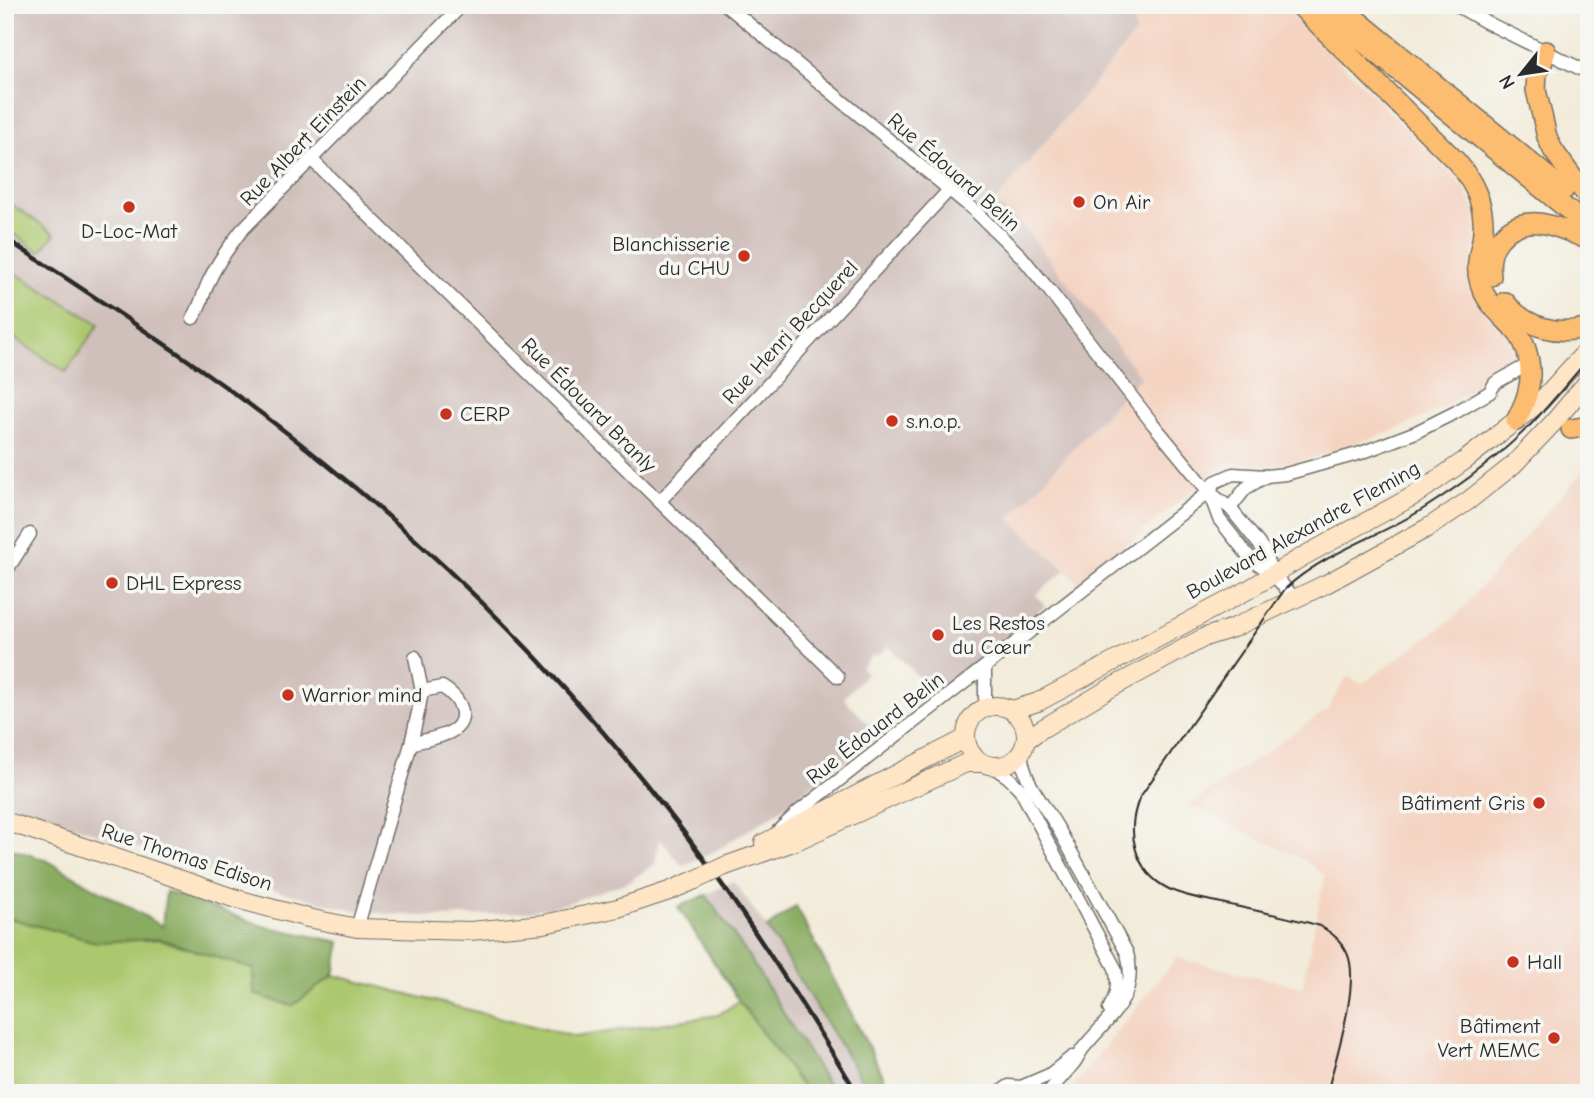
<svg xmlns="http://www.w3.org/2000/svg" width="1594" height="1098" font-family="'Comic Neue',sans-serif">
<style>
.built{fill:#f4d3c1}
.industrial{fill:#d0c0bc}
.green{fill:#acc86e;stroke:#6c7a4c;stroke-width:2}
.forest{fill:#89ac61;stroke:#5a6c46;stroke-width:2}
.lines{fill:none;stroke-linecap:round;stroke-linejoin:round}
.street-casing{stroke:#716e68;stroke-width:15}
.secondary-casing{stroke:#716e68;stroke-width:20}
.primary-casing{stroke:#716e68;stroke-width:22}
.street{stroke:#fff;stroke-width:12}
.secondary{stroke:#fee5c5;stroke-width:18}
.primary{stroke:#fcbd6f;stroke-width:19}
.tram{stroke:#2b2b2b;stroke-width:2}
.rail{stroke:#2b2b2b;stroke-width:4.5}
.secondary-bridge-casing{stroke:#716e68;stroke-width:20;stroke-linecap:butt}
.secondary-bridge{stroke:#fee5c5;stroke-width:18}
.poi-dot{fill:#c8321e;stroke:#f6f6f2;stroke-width:2.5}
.labels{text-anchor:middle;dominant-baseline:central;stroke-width:7;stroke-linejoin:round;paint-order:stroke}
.street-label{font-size:21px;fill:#2b2b2b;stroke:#f6f6f2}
.poi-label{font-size:21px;fill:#2b2b2b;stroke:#f6f6f2;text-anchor:start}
</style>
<rect width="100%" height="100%" fill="#f6f6f2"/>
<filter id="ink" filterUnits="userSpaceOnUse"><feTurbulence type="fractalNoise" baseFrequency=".0143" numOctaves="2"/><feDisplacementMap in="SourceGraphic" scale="14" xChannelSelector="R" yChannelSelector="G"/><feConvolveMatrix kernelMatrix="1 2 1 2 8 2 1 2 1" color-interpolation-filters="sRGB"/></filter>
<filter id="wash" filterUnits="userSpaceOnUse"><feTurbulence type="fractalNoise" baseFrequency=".00686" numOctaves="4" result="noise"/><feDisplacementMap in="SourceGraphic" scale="28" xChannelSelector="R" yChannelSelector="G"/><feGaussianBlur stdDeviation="1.57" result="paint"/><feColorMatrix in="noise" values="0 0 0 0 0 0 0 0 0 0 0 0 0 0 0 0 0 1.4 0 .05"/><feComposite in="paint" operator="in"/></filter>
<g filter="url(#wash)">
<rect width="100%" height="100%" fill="#f2ebd9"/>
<g class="built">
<path d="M 1115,5 L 1283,5 L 1464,187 L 1477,216 L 1471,289 L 1487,315 L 1515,344 L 1510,365 L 1443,408 L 1388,433 L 1311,458 L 1269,466 L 1228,462 L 1079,583 L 1066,570 L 1009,519 L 1119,399 L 1141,377 L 1028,232 L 996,203 L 1136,34 L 1134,21 Z"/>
<path d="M 1589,464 L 1589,1093 L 1068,1093 L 1176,958 L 1302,987 L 1325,876 L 1306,861 L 1190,805 L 1328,709 L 1347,676 L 1362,684 L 1454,618 Z"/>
</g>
<g class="industrial">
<path d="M 5,5 L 1115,5 L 1134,21 L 1136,33 L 996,202 L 1028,232 L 1141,377 L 1119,399 L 1009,519 L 1066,570 L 1036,595 L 1045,606 L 935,694 L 888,646 L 877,656 L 874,654 L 861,667 L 866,673 L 844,698 L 879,736 L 776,813 L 715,851 L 682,866 L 659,838 L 655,864 L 630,881 L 565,904 L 530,911 L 485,915 L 441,917 L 389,914 L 352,910 L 218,875 L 5,802 L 5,332 L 66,371 L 98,324 L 5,266 L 5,228 L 40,252 L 54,234 L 5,200 Z"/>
<path d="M 733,881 L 767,928 L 870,1093 L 833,1093 L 749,957 L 706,895 Z"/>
</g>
<g class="green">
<path d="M 5,200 L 55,234 L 40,252 L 5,228 Z"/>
<path d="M 5,267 L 99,324 L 66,372 L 5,332 Z"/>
<path d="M 5,917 L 96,942 L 159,939 L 253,969 L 292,1005 L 334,975 L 575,1037 L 718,1015 L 739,1001 L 807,1093 L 5,1093 Z"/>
</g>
<g class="forest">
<path d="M 5,847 L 46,860 L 162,926 L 166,891 L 263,926 L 340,942 L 334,975 L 292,1006 L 254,994 L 253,969 L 160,939 L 96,942 L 5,917 Z"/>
<path d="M 706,895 L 749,957 L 833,1093 L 807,1093 L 739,1001 L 678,907 Z"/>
<path d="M 796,906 L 892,1093 L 870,1093 L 767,928 Z"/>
</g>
</g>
<g filter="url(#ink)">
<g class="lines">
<g class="street-casing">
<g id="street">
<path d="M 726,5 L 975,211 L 1021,256 L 1049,290 L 1153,424 L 1209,492 L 1219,519 L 1250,558 L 1273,574 L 1294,598"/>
<path d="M 1456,5 L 1484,21 L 1589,73"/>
<path d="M 312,160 L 838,677"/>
<path d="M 193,318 C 201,306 203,293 209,281 C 217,263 229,247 241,231 L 462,5"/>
<path d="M 1209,492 L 1230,508 L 1263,549 L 1272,573"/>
<path d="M 660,501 L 949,190"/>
<path d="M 1230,508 L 1246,488 L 1266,476"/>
<path d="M 5,573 L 30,534"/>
<path d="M 985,667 L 985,698 L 987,707"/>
<path d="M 411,744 C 427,738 465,737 462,712 C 460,700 452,693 442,687 L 422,691"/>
<path d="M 1021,754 C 1025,785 1044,804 1059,830 C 1082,871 1104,912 1127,953 C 1139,996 1110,1016 1085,1046 C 1080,1051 1078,1058 1073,1064 C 1065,1074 1056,1083 1048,1093"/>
<path d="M 992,766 L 1008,777 L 1020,789 L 1115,968 C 1119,984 1117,994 1109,1009"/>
<path d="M 778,831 L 797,813 L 1209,492 L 1215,482 L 1233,474 L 1266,476 L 1286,474 L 1361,453 L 1416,432 L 1456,412 L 1490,392 L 1495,383 L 1529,364"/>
<path d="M 357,928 L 411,744 L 419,708 L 422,691 L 415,657"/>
<path d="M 999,1093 L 1009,1086 L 1021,1087 L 1049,1075 L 1072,1057"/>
</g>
</g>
<g class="secondary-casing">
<g id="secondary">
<circle cx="996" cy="736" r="30"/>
<path d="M 1012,710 L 1038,702 L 1246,591 L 1302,557 L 1415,495 L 1464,461 L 1541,401 L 1589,348"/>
<path d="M 1026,740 L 1040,730 L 1107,690 L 1170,656 L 1205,637 L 1233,628 L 1326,584 L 1429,527 L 1468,501 L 1512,466 L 1553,423 L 1589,380"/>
<path d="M 5,821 L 185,881 L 233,898 L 308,918 L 357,928 L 470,931 L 544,924 L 618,908 L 669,891 L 695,880"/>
<path d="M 764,843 L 966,738"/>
<path d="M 725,866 L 796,841 L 966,763 L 982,763"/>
</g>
</g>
<g class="primary-casing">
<g id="primary">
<path d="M 1299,5 L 1456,161 C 1476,184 1487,209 1482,240 C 1479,255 1475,268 1480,283 C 1486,304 1502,315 1515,330 C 1529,345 1533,372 1528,391 C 1526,402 1520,412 1516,421"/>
<path d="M 1318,5 L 1589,227"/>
<path d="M 1339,5 L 1564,190"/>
<path d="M 1546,51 L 1541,67 L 1537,72 L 1536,90 L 1547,137 L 1553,150 L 1573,178 L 1589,198"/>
<path d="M 1491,276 C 1489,263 1491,250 1499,240 C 1525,208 1559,228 1589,240"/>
<path d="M 1505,302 C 1526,328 1558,336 1589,327"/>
<path d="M 1571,429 L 1589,426"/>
</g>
</g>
<use href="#street" class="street"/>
<use href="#secondary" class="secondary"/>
<use href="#primary" class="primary"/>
<path class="tram" d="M 1327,1093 C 1335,1061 1361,981 1347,953 C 1341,940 1332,933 1320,926 C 1288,917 1254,910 1221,903 C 1204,899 1185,897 1169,889 C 1134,872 1125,831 1140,797 L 1285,589 C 1323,553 1379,537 1423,509 C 1469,480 1512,447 1547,407 C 1561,391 1575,375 1589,358"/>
<path class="rail" d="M 5,238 C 114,310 225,381 326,464 C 452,565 566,681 665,808 C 736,898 797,995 857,1093"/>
<g class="secondary-bridge-casing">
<path id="secondary-bridge" d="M 695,880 L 725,866"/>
</g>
<use href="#secondary-bridge" class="secondary-bridge"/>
</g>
</g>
<g class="poi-dot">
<circle cx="1079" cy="202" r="7"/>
<circle cx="129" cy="207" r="7"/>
<circle cx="744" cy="256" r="7"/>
<circle cx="446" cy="414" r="7"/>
<circle cx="892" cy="421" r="7"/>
<circle cx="112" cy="583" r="7"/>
<circle cx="938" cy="635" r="7"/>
<circle cx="288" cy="695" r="7"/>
<circle cx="1539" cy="803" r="7"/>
<circle cx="1513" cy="962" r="7"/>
<circle cx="1554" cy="1038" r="7"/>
</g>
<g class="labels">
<g class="street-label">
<text transform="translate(303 141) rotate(-46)">Rue Albert Einstein</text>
<text transform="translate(954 172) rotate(41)">Rue Édouard Belin</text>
<text transform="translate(790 332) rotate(-47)">Rue Henri Becquerel</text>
<text transform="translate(589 405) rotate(45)">Rue Édouard Branly</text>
<text transform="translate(1303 530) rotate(-29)">Boulevard Alexandre Fleming</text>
<text transform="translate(875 728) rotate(-38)">Rue Édouard Belin</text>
<text transform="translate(187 857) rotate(18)">Rue Thomas Edison</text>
</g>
<g class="poi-label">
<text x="1093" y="202">On Air</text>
<text x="129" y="231" text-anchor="middle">D-Loc-Mat</text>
<text x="730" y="244" text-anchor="end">Blanchisserie<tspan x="730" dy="24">du CHU</tspan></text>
<text x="460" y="414">CERP</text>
<text x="906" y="421">s.n.o.p.</text>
<text x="126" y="583">DHL Express</text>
<text x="952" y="623">Les Restos<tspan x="952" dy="24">du Cœur</tspan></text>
<text x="302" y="695">Warrior mind</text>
<text x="1525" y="803" text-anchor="end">Bâtiment Gris</text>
<text x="1527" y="962">Hall</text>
<text x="1540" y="1026" text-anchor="end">Bâtiment<tspan x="1540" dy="24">Vert MEMC</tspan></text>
</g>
</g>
<rect width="1594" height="1098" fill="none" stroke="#f6f6f2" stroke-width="28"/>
<g transform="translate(1521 74) rotate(240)" stroke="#f6f6f2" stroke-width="5" paint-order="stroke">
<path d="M0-5L12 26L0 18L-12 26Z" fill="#2b2b2b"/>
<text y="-10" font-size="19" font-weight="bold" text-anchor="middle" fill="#2b2b2b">N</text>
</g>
</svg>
